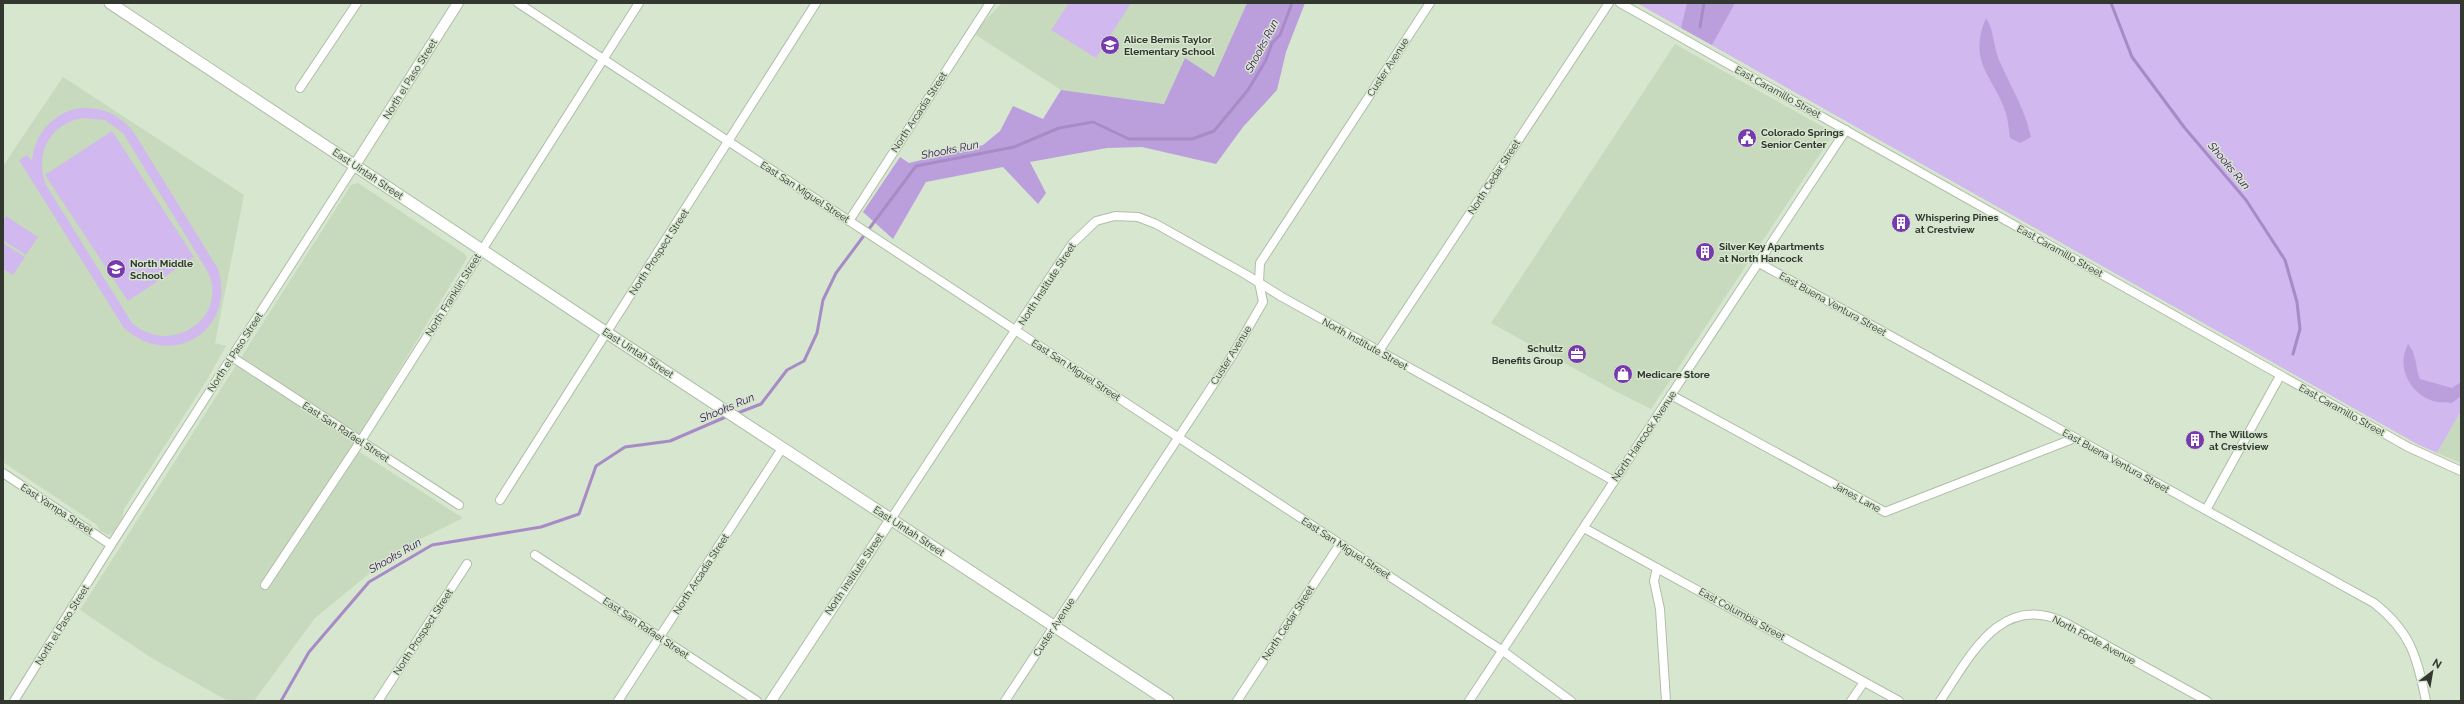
<svg xmlns="http://www.w3.org/2000/svg" width="2464" height="704" font-family="Raleway,sans-serif">
<style>
.built{fill:#c8dabd}
.green{fill:#d1b8ef;fill-rule:evenodd}
.forest{fill:#bb9fdc}
.lines{fill:none;stroke-linecap:round;stroke-linejoin:round}
.stream{stroke:#a78bc6;stroke-width:3}
.minor-casing{stroke:#b0bea8;stroke-width:10}
.tertiary-casing{stroke:#b0bea8;stroke-width:12}
.secondary-casing{stroke:#b0bea8;stroke-width:13}
.minor{stroke:#fff;stroke-width:8}
.tertiary{stroke:#fff;stroke-width:10}
.secondary{stroke:#fff;stroke-width:11}
.labels{text-anchor:middle;dominant-baseline:central;stroke-width:3;stroke-linejoin:round;paint-order:stroke}
.poi-label{font-size:10px;font-weight:bold;fill:#32382f;stroke:#d7e6cf;text-anchor:start}
.street-label{font-size:10px;fill:#32382f;stroke:#d7e6cf}
.water-label{font-size:11px;font-style:italic;fill:#391158;stroke:#d7e6cf}
</style>
<rect width="100%" height="100%" fill="#d7e6cf"/>
<g class="built">
<path d="M 1002,3 L 1247,3 L 1214,77 L 1185,58 L 1164,104 L 1061,90 L 973,33 Z"/>
<path d="M 1675,44 L 1834,133 L 1651,409 L 1619,393 L 1491,323 Z"/>
<path d="M 63,77 L 244,195 L 215,343 L 226,346 L 207,380 L 124,509 L 122,518 L 113,532 L 109,535 L 100,531 L 96,524 L 3,462 L 3,166 Z"/>
<path d="M 358,183 L 465,254 L 467,258 L 352,447 L 463,518 L 398,550 L 315,618 L 254,701 L 228,701 L 150,657 L 80,610 L 351,185 Z"/>
<path d="M 2461,411 L 2461,463 L 2437,453 Z"/>
</g>
<g class="green">
<path d="M 1069,3 L 1131,3 L 1096,58 L 1051,30 Z"/>
<path d="M 1637,3 L 2461,3 L 2461,411 L 2437,453 L 2417,444 Z"/>
<path d="M 80,108 C 102,107 119,114 133,131 L 218,269 C 237,330 172,371 124,328 L 19,160 L 27,155 L 32,161 C 35,133 53,113 80,108 ZM 82,118 L 105,120 L 123,133 L 208,272 C 229,319 170,357 132,323 L 46,185 C 34,154 49,125 82,118 Z"/>
<path d="M 112,131 L 194,257 L 128,301 L 45,175 Z"/>
<path d="M 6,216 L 38,237 L 26,255 L 3,240 L 3,221 Z"/>
<path d="M 3,243 L 25,257 L 13,275 L 3,269 Z"/>
</g>
<g class="forest">
<path d="M 1247,3 L 1305,3 L 1286,52 L 1277,90 L 1243,127 L 1216,164 L 1142,147 L 1107,148 L 1030,162 L 1046,193 L 1038,204 L 1003,167 L 926,182 L 893,239 L 863,212 L 900,157 L 909,163 L 983,145 L 1000,131 L 1013,106 L 1043,119 L 1061,90 L 1164,104 L 1185,58 L 1214,77 Z"/>
<path d="M 1687,3 L 1732,3 L 1734,5 L 1712,45 L 1681,28 Z"/>
<path d="M 1986,18 C 1994,30 1993,44 1998,57 C 2009,85 2024,105 2031,137 L 2020,143 L 2010,138 C 2009,130 2008,121 2006,113 C 1994,76 1967,63 1986,18 Z"/>
<path d="M 2408,344 C 2417,354 2415,367 2420,379 L 2452,388 L 2461,382 L 2461,396 L 2452,403 C 2446,402 2439,403 2433,401 C 2409,393 2396,366 2408,344 Z"/>
</g>
<g class="lines">
<g class="stream">
<path d="M 2111,3 L 2132,57 L 2184,127 L 2246,200 L 2285,260 L 2297,302 L 2300,329 L 2293,354"/>
<path d="M 1700,27 L 1704,3"/>
<path d="M 735,414 L 761,404 L 787,370 L 804,361 L 817,333 L 823,300 L 836,273 L 916,166 L 1014,147 L 1059,128 L 1093,122 L 1129,139 L 1192,139 L 1214,131 L 1248,90 L 1266,60 L 1272,43 L 1280,35 L 1292,3"/>
<path d="M 281,701 L 309,652 L 369,582 L 432,545 L 541,527 L 579,514 L 596,466 L 625,447 L 670,441 L 728,416"/>
</g>
<g class="minor-casing">
<g id="minor">
<path d="M 518,3 L 1503,651 L 1571,701"/>
<path d="M 1620,3 L 2408,447 L 2461,471"/>
<path d="M 300,88 L 357,3"/>
<path d="M 849,221 L 990,3"/>
<path d="M 1759,263 L 2374,603 C 2411,632 2417,657 2426,701"/>
<path d="M 1379,351 L 1609,3"/>
<path d="M 232,357 L 459,505"/>
<path d="M 1671,395 L 1885,512 L 2075,438"/>
<path d="M 3,473 L 111,545"/>
<path d="M 500,500 L 816,3"/>
<path d="M 2206,510 L 2280,376"/>
<path d="M 891,519 L 1072,244 L 1096,221 L 1115,216 L 1138,217 L 1156,224 L 1245,274 L 1282,297 L 1614,481"/>
<path d="M 1584,528 L 1899,701"/>
<path d="M 535,555 L 757,701"/>
<path d="M 1657,568 L 1654,581 L 1660,609 L 1666,701"/>
<path d="M 265,585 L 360,442 L 639,3"/>
<path d="M 14,701 L 111,545 L 355,165"/>
<path d="M 378,701 L 467,564"/>
<path d="M 618,701 L 783,447"/>
<path d="M 1005,701 L 1232,356 L 1263,302 L 1259,282 L 1260,263 L 1430,3"/>
<path d="M 1237,701 L 1340,544"/>
<path d="M 1469,701 L 1846,130"/>
<path d="M 1851,701 L 1864,682"/>
<path d="M 1940,701 C 1970,657 2000,592 2064,622 L 2207,701"/>
</g>
</g>
<g class="tertiary-casing">
<g id="tertiary">
<path d="M 355,165 L 458,3"/>
<path d="M 771,701 L 891,519"/>
</g>
</g>
<g class="secondary-casing">
<path id="secondary" d="M 110,3 L 607,333 L 1168,701"/>
</g>
<use href="#minor" class="minor"/>
<use href="#tertiary" class="tertiary"/>
<use href="#secondary" class="secondary"/>
</g>
<defs>
<g id="school-disc" transform="scale(1)"><circle r="9.5" fill="#7839ae" stroke="#d7e6cf"/><path d="M0-5L7-2L0 1L-7-2ZM-4 1L0 2.5L4 1V4Q0 6-4 4Z" fill="#fff"/></g>
<g id="civic-disc" transform="scale(1)"><circle r="9.5" fill="#7839ae" stroke="#d7e6cf"/><path d="M-.6-6.5H3V-4.5H.6V-3L4-1V1h2V6H-6V1h2V-1L-.6-3ZM-1.2 2.5V6h2.4V2.5Z" fill="#fff"/></g>
<g id="building-disc" transform="scale(1)"><circle r="9.5" fill="#7839ae" stroke="#d7e6cf"/><path d="M-4-6H4V6H1V3H-1V6H-4ZM-2.5-4.3h1.7v1.8h-1.7ZM.8-4.3h1.7v1.8H.8ZM-2.5-1h1.7V.8h-1.7ZM.8-1h1.7V.8H.8Z" fill="#fff"/></g>
<g id="office-disc" transform="scale(1)"><circle r="9.5" fill="#7839ae" stroke="#d7e6cf"/><path d="M-6-3h4V-5.5h4V-3h4V5H-6ZM-1-4.5V-3h2v-1.5ZM-6 0V1H6V0Z" fill="#fff"/></g>
<g id="shop-disc" transform="scale(1)"><circle r="9.5" fill="#7839ae" stroke="#d7e6cf"/><path d="M-5-2.5h2.3a2.7 3.5 0 0 1 5.4 0H5L5.5 6h-11ZM-1.5-2.5h3a1.5 2.3 0 0 0-3 0Z" fill="#fff"/></g>
</defs>
<g fill-rule="evenodd">
<use href="#school-disc" x="1110" y="45"/>
<use href="#civic-disc" x="1747" y="138"/>
<use href="#building-disc" x="1901" y="223"/>
<use href="#building-disc" x="1705" y="252"/>
<use href="#school-disc" x="116" y="269"/>
<use href="#office-disc" x="1577" y="354"/>
<use href="#shop-disc" x="1623" y="374"/>
<use href="#building-disc" x="2195" y="440"/>
</g>
<g class="labels">
<g class="poi-label">
<text x="1124" y="39">Alice Bemis Taylor<tspan x="1124" dy="12">Elementary School</tspan></text>
<text x="1761" y="132">Colorado Springs<tspan x="1761" dy="12">Senior Center</tspan></text>
<text x="1915" y="217">Whispering Pines<tspan x="1915" dy="12">at Crestview</tspan></text>
<text x="1719" y="246">Silver Key Apartments<tspan x="1719" dy="12">at North Hancock</tspan></text>
<text x="130" y="263">North Middle<tspan x="130" dy="12">School</tspan></text>
<text x="1563" y="348" text-anchor="end">Schultz<tspan x="1563" dy="12">Benefits Group</tspan></text>
<text x="1637" y="374">Medicare Store</text>
<text x="2209" y="434">The Willows<tspan x="2209" dy="12">at Crestview</tspan></text>
</g>
<g class="street-label">
<text transform="translate(1388 67) rotate(-57)">Custer Avenue</text>
<text transform="translate(410 79) rotate(-58)">North el Paso Street</text>
<text transform="translate(1778 92) rotate(29)">East Caramillo Street</text>
<text transform="translate(919 112) rotate(-57)">North Arcadia Street</text>
<text transform="translate(368 174) rotate(34)">East Uintah Street</text>
<text transform="translate(1494 177) rotate(-57)">North Cedar Street</text>
<text transform="translate(805 192) rotate(33)">East San Miguel Street</text>
<text transform="translate(2060 251) rotate(29)">East Caramillo Street</text>
<text transform="translate(659 252) rotate(-57)">North Prospect Street</text>
<text transform="translate(1047 284) rotate(-57)">North Institute Street</text>
<text transform="translate(453 295) rotate(-58)">North Franklin Street</text>
<text transform="translate(1833 304) rotate(29)">East Buena Ventura Street</text>
<text transform="translate(1365 344) rotate(29)">North Institute Street</text>
<text transform="translate(235 352) rotate(-57)">North el Paso Street</text>
<text transform="translate(638 353) rotate(33)">East Uintah Street</text>
<text transform="translate(1231 355) rotate(-58)">Custer Avenue</text>
<text transform="translate(1076 370) rotate(33)">East San Miguel Street</text>
<text transform="translate(2342 410) rotate(29)">East Caramillo Street</text>
<text transform="translate(346 432) rotate(33)">East San Rafael Street</text>
<text transform="translate(1644 436) rotate(-56)">North Hancock Avenue</text>
<text transform="translate(2116 461) rotate(29)">East Buena Ventura Street</text>
<text transform="translate(1857 497) rotate(29)">Janes Lane</text>
<text transform="translate(57 509) rotate(33)">East Yampa Street</text>
<text transform="translate(909 531) rotate(33)">East Uintah Street</text>
<text transform="translate(1346 548) rotate(33)">East San Miguel Street</text>
<text transform="translate(701 574) rotate(-57)">North Arcadia Street</text>
<text transform="translate(854 574) rotate(-56)">North Institute Street</text>
<text transform="translate(1742 614) rotate(29)">East Columbia Street</text>
<text transform="translate(1288 623) rotate(-57)">North Cedar Street</text>
<text transform="translate(62 625) rotate(-58)">North el Paso Street</text>
<text transform="translate(1054 627) rotate(-57)">Custer Avenue</text>
<text transform="translate(646 628) rotate(34)">East San Rafael Street</text>
<text transform="translate(423 632) rotate(-57)">North Prospect Street</text>
<text transform="translate(2094 640) rotate(28)">North Foote Avenue</text>
</g>
<g class="water-label">
<text transform="translate(1262 46) rotate(-62)">Shooks Run</text>
<text transform="translate(950 150) rotate(-11)">Shooks Run</text>
<text transform="translate(2229 166) rotate(50)">Shooks Run</text>
<text transform="translate(727 408) rotate(-23)">Shooks Run</text>
<text transform="translate(395 556) rotate(-30)">Shooks Run</text>
</g>
</g>
<rect width="2464" height="704" fill="none" stroke="#32382f" stroke-width="8"/>
<g transform="translate(2432 672) rotate(31)" stroke="#d7e6cf" stroke-width="3" paint-order="stroke">
<path d="M0-3L7 15L0 10L-7 15Z" fill="#32382f"/>
<text y="-6" font-size="11" font-weight="bold" text-anchor="middle" fill="#32382f">N</text>
</g>
</svg>
